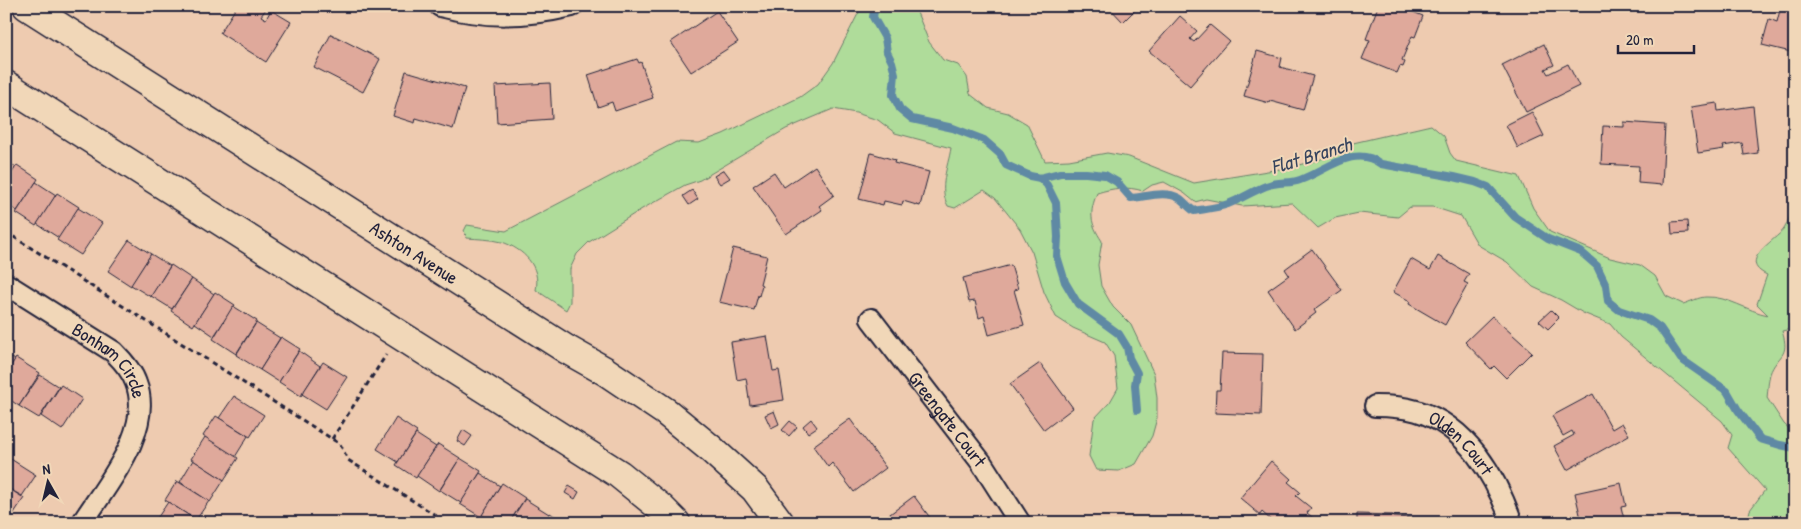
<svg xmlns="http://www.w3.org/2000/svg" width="1801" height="529" font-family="'Patrick Hand',sans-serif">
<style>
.green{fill:#afdc9a;stroke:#687f6a}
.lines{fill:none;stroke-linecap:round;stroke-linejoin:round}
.stream{stroke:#5f89a4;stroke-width:8}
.building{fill:#dfa99b;stroke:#22223b}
.street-casing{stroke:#22223b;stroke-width:24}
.secondary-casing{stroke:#22223b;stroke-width:31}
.path{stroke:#22223b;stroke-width:3;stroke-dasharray:5 4;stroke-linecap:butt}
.street{stroke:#f1d7b8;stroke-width:20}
.secondary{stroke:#f1d7b8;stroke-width:28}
.labels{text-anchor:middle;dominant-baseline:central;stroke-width:4;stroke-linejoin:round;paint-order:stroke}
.street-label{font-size:19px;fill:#22223b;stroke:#f1d7b8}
.water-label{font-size:20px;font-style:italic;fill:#36445e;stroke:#f1d7b8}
</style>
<rect width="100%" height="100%" fill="#eecbb0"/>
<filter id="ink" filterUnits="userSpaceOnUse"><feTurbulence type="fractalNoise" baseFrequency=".02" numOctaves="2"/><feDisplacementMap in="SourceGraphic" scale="10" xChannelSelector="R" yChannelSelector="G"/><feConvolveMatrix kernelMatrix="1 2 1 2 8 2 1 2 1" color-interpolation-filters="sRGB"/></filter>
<g filter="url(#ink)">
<path class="green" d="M 862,6 L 912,6 L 916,10 L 929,42 L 943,60 L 958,65 L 967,77 L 970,94 L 988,108 L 1008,113 L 1027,124 L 1045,161 L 1069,160 L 1107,153 L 1129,157 L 1194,183 L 1286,168 L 1319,160 L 1353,143 L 1431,125 L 1444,136 L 1450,153 L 1456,161 L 1519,176 L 1533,208 L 1550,232 L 1610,258 L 1640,265 L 1655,276 L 1666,296 L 1683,304 C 1690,302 1699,297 1706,297 C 1728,296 1747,311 1768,315 L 1757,304 L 1767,275 C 1736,261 1775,241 1784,229 C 1790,219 1793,206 1795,195 L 1795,324 L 1791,329 L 1782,331 C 1791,358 1777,354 1770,374 C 1768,381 1768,390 1767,398 L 1784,424 L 1795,434 L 1795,523 L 1747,523 L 1750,510 L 1765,490 L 1728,448 L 1732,435 L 1722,421 L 1621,337 L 1610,324 L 1583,313 L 1561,300 L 1533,287 L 1507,262 L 1478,245 L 1461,216 L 1433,207 L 1410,207 L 1398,217 L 1359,213 L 1335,218 L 1318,228 L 1292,203 L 1242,206 L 1206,199 L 1195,202 L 1184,193 L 1164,182 L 1152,185 L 1143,191 C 1127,186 1113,188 1097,193 C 1089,213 1090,223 1102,241 L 1098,265 L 1101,286 L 1113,307 L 1131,325 L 1154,374 L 1157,398 L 1157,418 L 1152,436 L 1136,464 L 1119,471 L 1096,470 L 1089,456 L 1094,419 L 1110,402 L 1118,388 L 1114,356 L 1105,342 L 1073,328 L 1056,317 L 1044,292 L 1032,252 L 1020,229 L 995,198 L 984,190 L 955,208 L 948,206 C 938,188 948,167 951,148 L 895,133 L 878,120 L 856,113 L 833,109 L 786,129 L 700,180 L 685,185 L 642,209 L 589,242 L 577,254 L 570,269 L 570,302 L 566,310 L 536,290 C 541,266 523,249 502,242 C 491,239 478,239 467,238 L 464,231 L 467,225 L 506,231 L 676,142 L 699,143 L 723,134 L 800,97 L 818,84 L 833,63 Z"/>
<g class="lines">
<g class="stream">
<path d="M 875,6 L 873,17 L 885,38 L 887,52 L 892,62 L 895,74 L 893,95 L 900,109 L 912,119 L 953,128 L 984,140 L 1000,154 L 1006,165 L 1030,176 L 1040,178 L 1060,173 L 1086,173 L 1105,175 L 1117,182 L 1131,198 C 1146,197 1165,190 1179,198 C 1184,201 1188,207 1194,211 C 1205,209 1217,208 1228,204 C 1241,199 1253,191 1266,186 C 1278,181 1290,184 1300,180 C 1326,171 1354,143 1381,164 L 1454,177 L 1475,182 L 1488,187 L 1515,217 L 1548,239 L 1581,252 L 1597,266 L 1606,285 L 1608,301 L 1619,310 L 1649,320 L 1660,328 L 1681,359 L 1727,391 L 1738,410 L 1760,439 L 1780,445 L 1795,448"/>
<path d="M 1040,178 L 1047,185 L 1056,203 L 1058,237 L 1057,256 L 1065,282 L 1078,304 L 1119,334 L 1127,347 L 1129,358 L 1137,373 L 1135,385 L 1137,410"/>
</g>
</g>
<g class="building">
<path d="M 237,6 L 268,6 L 261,16 L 266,19 L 271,10 L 291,22 L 266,62 L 220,33 Z"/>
<path d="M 1108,6 L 1139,6 L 1123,22 Z"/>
<path d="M 1378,6 L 1398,6 L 1423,16 L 1415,37 L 1412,36 L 1402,60 L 1405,62 L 1403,67 L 1400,66 L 1397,73 L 1362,59 L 1370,40 L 1366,39 Z"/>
<path d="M 1781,6 L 1795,6 L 1795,53 L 1762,45 L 1769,19 L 1777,22 Z"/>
<path d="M 717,11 L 738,42 L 691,72 L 671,42 Z"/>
<path d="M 1180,16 L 1197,31 L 1190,39 L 1194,42 L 1210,25 L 1229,41 L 1190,86 L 1149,51 Z"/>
<path d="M 331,34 L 380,59 L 363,92 L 314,67 Z"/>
<path d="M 1544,44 L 1554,65 L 1545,69 L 1548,74 L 1568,64 L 1579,86 L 1526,112 L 1502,65 Z"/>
<path d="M 1257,51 L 1282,58 L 1280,67 L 1313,76 L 1303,110 L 1270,101 L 1269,103 L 1244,96 Z"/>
<path d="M 637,59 L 639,63 L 641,62 L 653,98 L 615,111 L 612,102 L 598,107 L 588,75 Z"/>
<path d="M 406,71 L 465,88 L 453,129 L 416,118 L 415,123 L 393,116 Z"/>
<path d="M 550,83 L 552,119 L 497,123 L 495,86 Z"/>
<path d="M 1717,103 L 1718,111 L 1753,106 L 1758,153 L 1744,155 L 1742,143 L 1723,146 L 1724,149 L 1698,153 L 1691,107 Z"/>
<path d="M 1532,112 L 1544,136 L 1518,148 L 1506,125 Z"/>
<path d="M 1624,122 L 1665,125 L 1662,185 L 1638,183 L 1639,166 L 1601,164 L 1603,126 L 1624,127 Z"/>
<path d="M 871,153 L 895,160 L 894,163 L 929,172 L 920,206 L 903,201 L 902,205 L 884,201 L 883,205 L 859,199 Z"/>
<path d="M 6,161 L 16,167 L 6,182 Z"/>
<path d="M 17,165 L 38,179 L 17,211 L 6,204 L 6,182 Z"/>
<path d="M 815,166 L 834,195 L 819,206 L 822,210 L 786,234 L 753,186 L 774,172 L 784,187 Z"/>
<path d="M 724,170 L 730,178 L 720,184 L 714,176 Z"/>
<path d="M 36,182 L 56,195 L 36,226 L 16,213 Z"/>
<path d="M 692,190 L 698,199 L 689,205 L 683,196 Z"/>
<path d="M 57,193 L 79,207 L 59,238 L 37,224 Z"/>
<path d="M 78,208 L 102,223 L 81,255 L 57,240 Z"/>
<path d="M 1687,221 L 1688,233 L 1672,234 L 1671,222 Z"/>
<path d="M 129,240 L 151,254 L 131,286 L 108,271 Z"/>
<path d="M 733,248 L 767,256 L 760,284 L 762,285 L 759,296 L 758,295 L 754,310 L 719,302 Z"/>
<path d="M 1312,249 L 1342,290 L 1314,310 L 1316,313 L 1295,329 L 1268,290 L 1289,275 L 1285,269 Z"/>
<path d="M 151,254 L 170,266 L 151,297 L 131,285 Z"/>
<path d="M 1438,256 L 1469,274 L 1464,282 L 1468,284 L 1445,325 L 1409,304 L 1410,301 L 1393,292 L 1411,259 L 1430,270 Z"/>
<path d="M 171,265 L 192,279 L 172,309 L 151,296 Z"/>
<path d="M 1011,265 L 1018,289 L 1014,290 L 1024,325 L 989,335 L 984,316 L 979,318 L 975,301 L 969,302 L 963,278 Z"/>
<path d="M 192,279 L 214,294 L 193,326 L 171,311 Z"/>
<path d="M 215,292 L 235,305 L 214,336 L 195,323 Z"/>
<path d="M 233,306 L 257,321 L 236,354 L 213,339 Z"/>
<path d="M 1551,310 L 1559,318 L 1548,329 L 1539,321 Z"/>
<path d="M 1492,316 L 1532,352 L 1506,378 L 1494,366 L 1491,369 L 1465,342 Z"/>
<path d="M 256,323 L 280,338 L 260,370 L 236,355 Z"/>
<path d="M 767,336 L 773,371 L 779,370 L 784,400 L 750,405 L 746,378 L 737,380 L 731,342 Z"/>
<path d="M 281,337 L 300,349 L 279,382 L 260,370 Z"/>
<path d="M 299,351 L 320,366 L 301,396 L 279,382 Z"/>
<path d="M 1222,353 L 1263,354 L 1261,415 L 1215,413 L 1216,390 L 1220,390 Z"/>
<path d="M 6,354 L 15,360 L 6,373 Z"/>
<path d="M 16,358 L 40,373 L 19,406 L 6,397 L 6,373 Z"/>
<path d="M 323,362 L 347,377 L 326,409 L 302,394 Z"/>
<path d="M 1040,363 L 1073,408 L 1044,430 L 1010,384 Z"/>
<path d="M 40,375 L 59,387 L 39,418 L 19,406 Z"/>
<path d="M 61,385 L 82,399 L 62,430 L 41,416 Z"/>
<path d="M 1593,394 L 1612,429 L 1622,423 L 1629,435 L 1567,470 L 1554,446 L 1574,435 L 1572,431 L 1563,436 L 1552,416 Z"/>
<path d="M 234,396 L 264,415 L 250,437 L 219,418 Z"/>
<path d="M 774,411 L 779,424 L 771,428 L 765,415 Z"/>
<path d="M 216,416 L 248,436 L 235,457 L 203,436 Z"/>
<path d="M 396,418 L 417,432 L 398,462 L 377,449 Z"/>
<path d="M 811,419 L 817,427 L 808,433 L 803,426 Z"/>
<path d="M 850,419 L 886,468 L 854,492 L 832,463 L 828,467 L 813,446 Z"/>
<path d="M 790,421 L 797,427 L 789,436 L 782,430 Z"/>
<path d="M 463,430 L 472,436 L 465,446 L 457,441 Z"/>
<path d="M 416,434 L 436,447 L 416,478 L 396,465 Z"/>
<path d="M 205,437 L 238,458 L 224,480 L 191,459 Z"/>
<path d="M 438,444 L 460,458 L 439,491 L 417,476 Z"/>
<path d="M 6,456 L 36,475 L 22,496 L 6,487 Z"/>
<path d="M 460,458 L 481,471 L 461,503 L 440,490 Z"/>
<path d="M 193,460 L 224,480 L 210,502 L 180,482 Z"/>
<path d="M 1271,461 L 1291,479 L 1288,482 L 1300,492 L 1296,496 L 1311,508 L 1307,513 L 1317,521 L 1316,523 L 1274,523 L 1262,512 L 1260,515 L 1240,498 Z"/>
<path d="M 480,473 L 500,486 L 481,517 L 460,504 Z"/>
<path d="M 177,481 L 209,501 L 196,520 L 165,500 Z"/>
<path d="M 502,483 L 525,498 L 509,523 L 494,523 L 482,515 Z"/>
<path d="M 1621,483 L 1626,506 L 1621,507 L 1625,523 L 1582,523 L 1575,493 Z"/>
<path d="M 569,486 L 579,492 L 575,499 L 565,493 Z"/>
<path d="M 6,487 L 24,498 L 10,519 L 6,517 Z"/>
<path d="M 914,496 L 934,523 L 878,523 Z"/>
<path d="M 525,499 L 549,514 L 543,523 L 509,523 Z"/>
<path d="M 168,502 L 196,520 L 200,522 L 154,523 Z"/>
<path d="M 550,513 L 565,523 L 543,523 Z"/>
<path d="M 1357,514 L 1393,515 L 1393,517 L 1413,518 L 1413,523 L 1357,523 Z"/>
</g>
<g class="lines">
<g class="street-casing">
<g id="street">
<path d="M 440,6 C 486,18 525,17 572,6"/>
<path id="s1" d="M 6,284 L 114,352 C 123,361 132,371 136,383 C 154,430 106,485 82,523"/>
<path id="s2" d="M 871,319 L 981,462 L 1020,523"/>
<path id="s3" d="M 1375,406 C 1390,406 1403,407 1417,411 C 1467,426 1496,477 1512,523"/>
</g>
</g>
<g class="secondary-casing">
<g id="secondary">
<path id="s4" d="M 27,6 L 566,349 L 605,371 L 666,412 L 711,449 L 755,489 L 780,523"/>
<path d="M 6,85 L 619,474 L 661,508 L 676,523"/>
</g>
</g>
<g class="path">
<path d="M 6,232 L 340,444 L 348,460 L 448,523"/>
<path d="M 332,439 L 386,355"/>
</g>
<use href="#street" class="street"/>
<use href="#secondary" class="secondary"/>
</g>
</g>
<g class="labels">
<g class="street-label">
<text stroke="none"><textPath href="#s4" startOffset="459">Ashton Avenue</textPath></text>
<text stroke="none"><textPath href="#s1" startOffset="131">Bonham Circle</textPath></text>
<text stroke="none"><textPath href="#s2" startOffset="126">Greengate Court</textPath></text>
<text stroke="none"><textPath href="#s3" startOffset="98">Olden Court</textPath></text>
</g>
<g class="water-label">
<text transform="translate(1311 155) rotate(-17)">Flat Branch</text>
</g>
</g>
<rect width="1801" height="529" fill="none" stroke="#f1d7b8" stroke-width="25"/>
<rect x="12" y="12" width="1776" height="504" fill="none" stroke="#22223b" stroke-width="2" filter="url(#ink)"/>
<g transform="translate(48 482) rotate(352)" stroke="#f1d7b8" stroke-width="4" paint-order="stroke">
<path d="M0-4L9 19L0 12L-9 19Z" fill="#22223b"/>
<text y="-8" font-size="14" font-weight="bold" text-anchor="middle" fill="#22223b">N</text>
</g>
<path d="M1618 45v8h76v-8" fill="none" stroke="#22223b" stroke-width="2.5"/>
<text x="1626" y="45" font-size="15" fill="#22223b" stroke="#f1d7b8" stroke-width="4" paint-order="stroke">20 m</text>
</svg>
